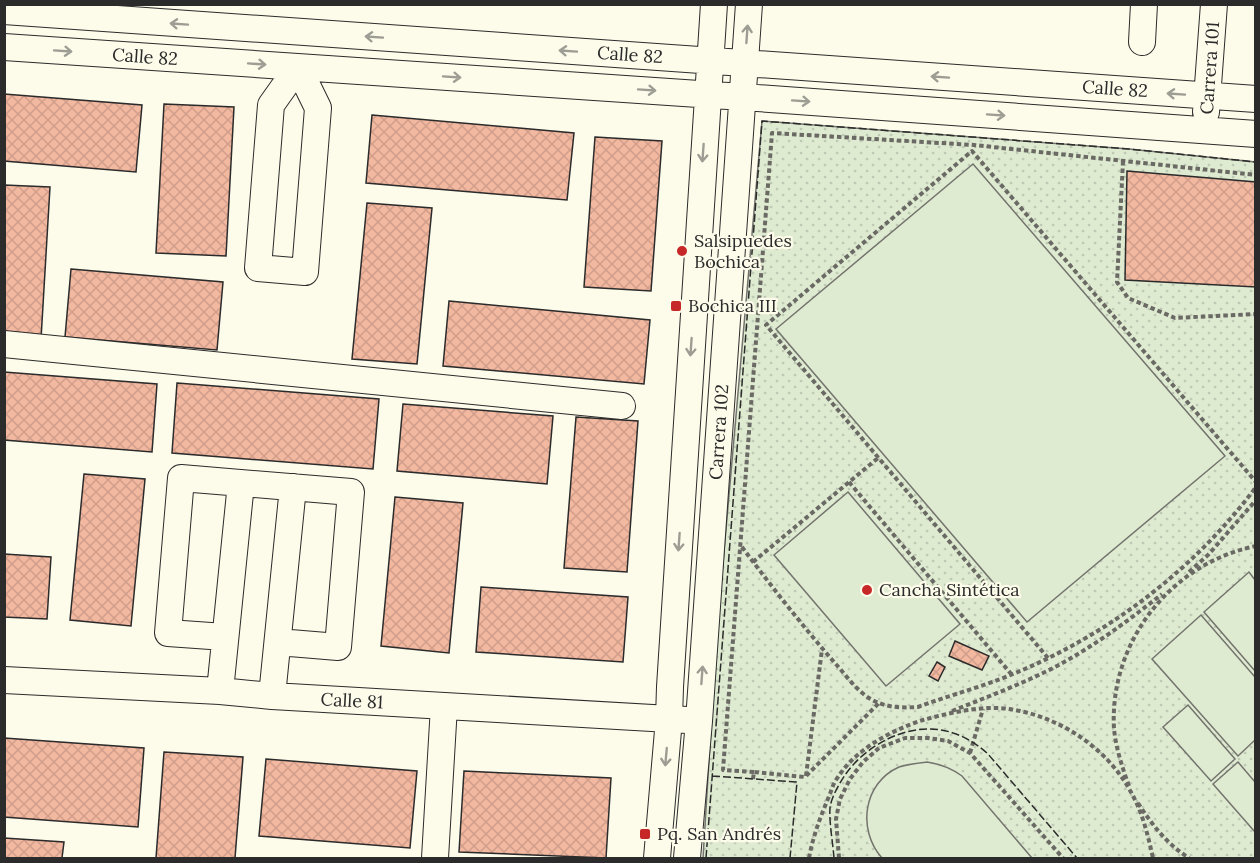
<svg xmlns="http://www.w3.org/2000/svg" width="1260" height="863" font-family="Lora,serif">
<style>
.park{fill:url(#park-dots);stroke:#74746e;stroke-width:1.5}
.garden{fill:#deebd1;stroke:#74746e;stroke-width:1.5}
.building{fill:url(#building-cross-hatch);stroke:#2b2b2b;stroke-width:1.5}
.lines{fill:none;stroke-linecap:round;stroke-linejoin:round}
.minor-casing{stroke:#2b2b2b;stroke-width:28}
.path{stroke:#6a6964;stroke-width:4;stroke-dasharray:4.5 3;stroke-linecap:butt}
.minor{stroke:#fdfbea;stroke-width:26}
.fence{stroke:#2b2b2b;stroke-width:1.5;stroke-dasharray:8 3;stroke-linecap:butt}
.oneway{stroke:#9e9d94}
.poi-dot{fill:#c62828;stroke:#fdfbea;stroke-width:2}
.labels{text-anchor:middle;stroke-width:4.5;stroke-linejoin:round;paint-order:stroke}
.street-label{font-size:18px;fill:#2b2b2b;stroke:#fdfbea}
.poi-label{font-size:18px;fill:#2b2b2b;stroke:#fdfbea;text-anchor:start}
</style>
<defs>
<pattern id="park-dots" width="8" height="8" patternUnits="userSpaceOnUse" patternTransform="scale(1.5)"><rect width="8" height="8" fill="#deebd1"/><path d="M2 2h.1M6 6h.1" fill="none" stroke="#bfcab4" stroke-width="1.8" stroke-linecap="round"/></pattern>
<pattern id="building-cross-hatch" width="8" height="8" patternUnits="userSpaceOnUse" patternTransform="scale(1.5)"><rect width="8" height="8" fill="#f2b8a0"/><path d="M0 0l8 8M0 8l8-8" fill="none" stroke="#d09e8a"/></pattern>
</defs>
<rect width="100%" height="100%" fill="#fdfbea"/>
<!-- park -->
<path class="park" d="M762,121l367,28 126,13v696h-552l14,-227z"/>
<!-- garden -->
<path class="garden" d="M973,164l252,292 -198,166 -251,-293z
M848,492l112,132 -74,62 -112,-131z
M1249,572l6,8v91l-51,-59z
M1201,615l54,62v63l-17,16 -86,-97z
M1188,705l47,54 -24,22 -48,-54z
M927,762c14,2 24,6 35,14l70,82h-150c-25,-28 -19,-75 17,-91 9,-3 19,-4 28,-5z
M1238,762l17,20v50l-42,-48z"/>
<!-- building -->
<path class="building" d="M4,94l138,11 -6,67 -132,-11z
M164,104l70,3 -8,149 -70,-3z
M372,115l202,18 -7,67 -201,-17z
M595,137l67,4 -11,150 -67,-4z
M1127,171l129,11v105l-131,-7z
M4,185l46,2 -9,152 -37,-2z
M367,203l65,5 -15,156 -65,-5z
M71,269l152,13 -6,68 -152,-13z
M449,301l201,19 -6,64 -201,-18z
M4,372l153,12 -5,68 -148,-12z
M177,383l202,16 -6,70 -201,-16z
M403,404l150,12 -6,68 -150,-13z
M576,417l62,4 -11,151 -63,-4z
M84,474l61,5 -14,147 -61,-6z
M395,497l68,6 -14,150 -68,-7z
M4,554l47,3 -4,62 -43,-2z
M481,587l147,10 -5,65 -147,-10z
M955,641l34,15 -7,14 -33,-14z
M937,662l8,5 -7,14 -9,-5z
M4,738l140,10 -6,79 -134,-10z
M164,752l79,5 -8,101h-79z
M266,759l151,12 -7,77 -151,-12z
M464,771l147,7 -5,80 -147,-6z
M4,838l60,4 -2,16h-58z"/>
<g class="lines">
<defs>
<path id="minor" d="M4,11l1252,88
M1142,42l2,-38
M4,47l739,50 513,37
M298,67l20,41 -13,164 -47,-4 13,-163z
M1206,112l8,-108
M4,344l618,62
M225,637l-57,-4 13,-155 170,14 -13,155 -60,-5
M4,680l216,11 52,5 415,24
M220,691l21,-208
M272,696l21,-209
M435,858l9,-152
M657,858l12,-139 1,-32 44,-683
M687,858l12,-137 50,-717"/>
</defs>
<!-- minor casing -->
<use href="#minor" class="minor-casing"/>
<!-- path -->
<path class="path" d="M1123,161l-6,121 11,16 47,20 81,-4
M849,482l163,193
M742,547c29,39 60,78 92,115 11,12 21,27 35,36 16,10 32,10 49,9 32,-12 64,-20 95,-33 95,-39 181,-104 243,-187
M753,562l125,-104
M1189,572l20,-18 47,-54
M1048,658l-282,-333 206,-174 284,331
M952,711c35,-14 70,-27 103,-44 38,-20 73,-46 107,-73
M970,753l13,-44
M754,772l-31,-2 49,-637 202,12 282,30
M806,776l16,-127
M753,779l1,-7 51,5 74,-74
M1129,786c-7,-19 -13,-38 -15,-57 -5,-87 57,-166 142,-183
M1138,803c14,22 30,42 51,55
M809,858c4,-22 12,-43 21,-64 2,-6 4,-12 8,-17 18,-28 54,-47 85,-57 26,-7 59,-15 86,-11 50,7 99,39 123,85 11,20 16,42 21,64
M839,858l-3,-39 4,-20 10,-20 13,-17 16,-14 26,-10h23l20,3 22,12 93,105"/>
<!-- minor -->
<use href="#minor" class="minor"/>
<!-- fence -->
<path class="fence" d="M712,776l85,6 -7,76
M706,858l56,-737 367,28 127,13
M834,858c-1,-14 -5,-36 -4,-50 1,-10 9,-24 15,-33 22,-32 69,-56 108,-42 13,4 25,12 35,21l89,104"/>
</g>
<!-- one-way arrows -->
<defs><path id="oneway-shaft" d="M-6 0H5M1.5-3L5.5 0L1.5 3" fill="none" stroke-width="1.6" stroke-linecap="round" stroke-linejoin="round" transform="scale(1.5)"/></defs>
<g class="oneway">
<use href="#oneway-shaft" transform="translate(179 24) rotate(-176)"/>
<use href="#oneway-shaft" transform="translate(747 34) rotate(-86)"/>
<use href="#oneway-shaft" transform="translate(374 37) rotate(-176)"/>
<use href="#oneway-shaft" transform="translate(63 51) rotate(4)"/>
<use href="#oneway-shaft" transform="translate(568 51) rotate(-176)"/>
<use href="#oneway-shaft" transform="translate(257 64) rotate(4)"/>
<use href="#oneway-shaft" transform="translate(452 77) rotate(4)"/>
<use href="#oneway-shaft" transform="translate(940 77) rotate(-176)"/>
<use href="#oneway-shaft" transform="translate(647 90) rotate(4)"/>
<use href="#oneway-shaft" transform="translate(1176 94) rotate(-176)"/>
<use href="#oneway-shaft" transform="translate(801 101) rotate(4)"/>
<use href="#oneway-shaft" transform="translate(996 115) rotate(4)"/>
<use href="#oneway-shaft" transform="translate(703 153) rotate(94)"/>
<use href="#oneway-shaft" transform="translate(691 347) rotate(94)"/>
<use href="#oneway-shaft" transform="translate(679 542) rotate(94)"/>
<use href="#oneway-shaft" transform="translate(702 675) rotate(-86)"/>
<use href="#oneway-shaft" transform="translate(666 757) rotate(95)"/>
</g>
<!-- markers -->
<g class="poi-dot">
<circle cx="682" cy="251" r="6"/>
<rect x="670" y="300" width="12" height="12" rx="3"/>
<circle cx="867" cy="590" r="6"/>
<rect x="639" y="828" width="12" height="12" rx="3"/>
</g>
<g class="labels">
<!-- street labels -->
<g class="street-label">
<text transform="translate(630 55) rotate(4)" y="6">Calle 82</text>
<text transform="translate(145 57) rotate(4)" y="6">Calle 82</text>
<text transform="translate(1210 68) rotate(-86)" y="6">Carrera 101</text>
<text transform="translate(1115 89) rotate(4)" y="6">Calle 82</text>
<text transform="translate(719 432) rotate(-86)" y="6">Carrera 102</text>
<text transform="translate(352 701) rotate(3)" y="6">Calle 81</text>
</g>
<!-- poi labels -->
<g class="poi-label">
<text x="694" y="247">Salsipuedes<tspan x="694" dy="21">Bochica</tspan></text>
<text x="688" y="312">Bochica III</text>
<text x="879" y="596">Cancha Sintética</text>
<text x="657" y="840">Pq. San Andrés</text>
</g>
</g>
<!-- border -->
<rect width="1260" height="863" fill="none" stroke="#2b2b2b" stroke-width="12"/>
</svg>
